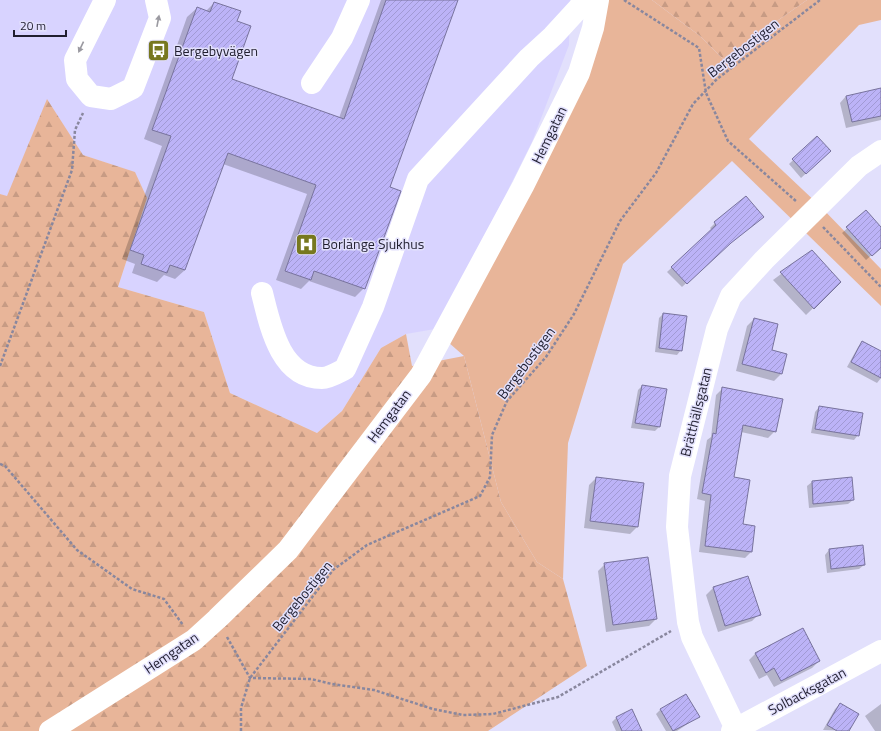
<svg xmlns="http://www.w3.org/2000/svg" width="881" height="731" font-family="'Titillium Web',sans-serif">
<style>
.built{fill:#d8d3ff}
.green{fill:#e8b599}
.forest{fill:url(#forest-firs)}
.shadow{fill:#0003}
.building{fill:url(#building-hatch);stroke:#78739d}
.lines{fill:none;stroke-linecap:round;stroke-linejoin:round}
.path{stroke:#89879e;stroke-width:2.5;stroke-dasharray:3 2;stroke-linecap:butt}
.minor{stroke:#fff;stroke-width:22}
.oneway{fill:#9b9aa1}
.labels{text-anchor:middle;stroke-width:3;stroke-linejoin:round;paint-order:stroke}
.street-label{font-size:14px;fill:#201e2f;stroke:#e2e0fc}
.poi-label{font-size:14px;fill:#201e2f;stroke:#e2e0fc;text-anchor:start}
</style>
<defs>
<pattern id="forest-firs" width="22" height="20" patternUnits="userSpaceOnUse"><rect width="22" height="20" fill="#e8b599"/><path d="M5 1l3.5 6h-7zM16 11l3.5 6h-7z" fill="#c79b84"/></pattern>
<pattern id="building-hatch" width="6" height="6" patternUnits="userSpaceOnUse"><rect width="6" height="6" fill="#bcb3f7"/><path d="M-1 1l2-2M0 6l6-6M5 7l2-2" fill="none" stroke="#a19ad4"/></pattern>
</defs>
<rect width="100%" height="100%" fill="#e2e0fc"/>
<!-- built -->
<path class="built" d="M0,0h570l-1,45 -37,97 -29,58 -68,129 -29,5 -25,14 -39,63 -25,22 -87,-40 -26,-81 -86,-25 29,-89 -13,-26 -51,-17 -36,-55 -40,97 -7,-3z"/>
<!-- green -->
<path class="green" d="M605,0h47l48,36 23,23 84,-59h74v20l-22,5 -110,114 71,67 61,63v37l-149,-145 -109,103 -55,179 -5,136 -26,-17 -36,-60 -37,-146 -16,-14z"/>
<!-- forest -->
<path class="forest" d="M652,0h155l-84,59 -23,-23z
M47,99l36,56 52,17 12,26 -29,89 86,25 26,81 87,40 25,-22 39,-63 25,-14 6,32 52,-10 37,146 36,60 26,17 24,87 -99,65h-488v-537l7,2z"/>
<!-- shadow -->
<path class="shadow" d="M381,0h76l-68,188 -25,100 -9,9 -46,-16 -8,8 -25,-9 31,-86 -84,-30 -38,106 -10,9 -11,-4 -7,7 -25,-9 3,-9 -13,-5 40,-113 -18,-7 43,-122 10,-9 9,3 8,-8 22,19 -5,58 108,38z
M881,89v31l-35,8 -6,-25 6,-7z
M817,137l8,19 -24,22 -12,-14z
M866,211l15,18v18l-15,13 -24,-27z
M763,217l-38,30 -43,40 -15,-15 45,-42 -2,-2 5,-5z
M812,251l28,31 -34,33 -33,-35z
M663,314l18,36 -4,5 -22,-3 4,-34z
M754,319l27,55 -7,7 -38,-10 11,-45z
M862,342l19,10v26l-4,5 -30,-16 11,-20z
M642,386l17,41 -4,4 -24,-3 7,-38z
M723,388l52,43 -7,7 -27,-6 -8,46 9,47 9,27 -6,6 -46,-6 6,-51 -8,-2 10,-59 4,-3 5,-42z
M819,407l39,28 -4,5 -43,-7 4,-21z
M596,478l41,49 -7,7 -46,-6 5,-43z
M851,478l2,22 -5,4 -39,4 -2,-22 5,-4z
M829,550l35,15 -5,4 -32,4 -2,-18z
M605,564l51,55 -7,7 -43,6 -8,-61z
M748,577l11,37 -7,7 -34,11 -12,-37 7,-7z
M756,653l63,8 -7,7 -38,19 -7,-12 -8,4 -10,-19z
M840,704l8,27 -25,-1 12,-21z
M881,704v27h-6l-10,-15z
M661,709l37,8 -21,14h-11l-10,-17z
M631,711l10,20h-25l-4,-9 4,-4z"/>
<!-- building -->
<path class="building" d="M386,0h72l-68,187 11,4 -36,98 -51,-18 -3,9 -26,-9 31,-86 -88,-32 -43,117 -15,-5 -3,8 -26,-9 3,-9 -14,-5 41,-114 -19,-6 45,-123 13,5 4,-10 27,9 -4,10 14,5 -19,53 112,40z
M881,88v28l-29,6 -6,-26z
M817,136l14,15 -25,23 -14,-15z
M746,196l18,21 -33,26 -44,41 -16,-17 45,-42 -2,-3z
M866,210l15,17v21l-9,8 -26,-29z
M812,250l29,32 -27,27 -34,-37z
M663,313l24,3 -5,35 -23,-3z
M754,318l24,6 -6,26 15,4 -5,20 -40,-10z
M862,341l19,10v27l-30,-16z
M642,385l25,4 -7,38 -25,-4z
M722,387l61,12 -7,33 -33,-7 -9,52 16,3 -7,44 12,2 -3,26 -47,-6 6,-51 -9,-2 11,-60 3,1z
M819,406l44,7 -4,23 -44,-7z
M596,477l48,6 -6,44 -48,-6z
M852,477l2,23 -41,4 -1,-23z
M863,545l2,20 -34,4 -2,-20z
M648,557l9,62 -44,6 -9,-62z
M748,576l13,39 -36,11 -12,-39z
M803,628l17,33 -39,20 -7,-13 -8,5 -11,-20z
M686,694l14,23 -27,14 -13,-22z
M840,703l19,11 -10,17h-12l-10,-6z
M632,709l10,22h-20l-6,-14z"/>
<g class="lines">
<!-- path -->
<path class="path" d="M624,0l75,48 7,45 22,48 69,61
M823,227l58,60
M0,366l72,-196 3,-40 8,-17
M0,464l5,2 72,84 55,39 32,10 19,26
M227,637l23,41 61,1 21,5 42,6 59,19 30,6 30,-1 65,-17 113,-66
M241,731v-23l9,-30 83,-108 34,-25 113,-49 10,-19 2,-42 15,-34 39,-44 28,-43 46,-93 36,-48 37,-69 24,-25 103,-79"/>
<!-- minor -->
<path class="minor" d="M105,0l-30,60 2,19 14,17 20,3 22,-11 27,-70 -4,-18
M312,83l30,-45 17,-38
M262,293c8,32 18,85 60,85 7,0 17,-6 23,-9l28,-62 45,-128 111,-121 24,-22 33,-36
M736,729l-44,-92 -4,-15 -11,-95 3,-51 37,-147 14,-33 33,-36 95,-94 22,-15
M50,731l144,-91 23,-21 71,-69 133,-175 102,-189 56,-113 14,-45 5,-28
M732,731l149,-80"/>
</g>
<!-- one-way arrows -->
<defs><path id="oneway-solid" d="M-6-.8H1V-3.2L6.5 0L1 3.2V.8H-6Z"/></defs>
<g class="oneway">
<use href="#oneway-solid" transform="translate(158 21) rotate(-79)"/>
<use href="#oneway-solid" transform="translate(81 47) rotate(115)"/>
</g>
<!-- icons -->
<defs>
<symbol id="bus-square" viewBox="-11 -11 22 22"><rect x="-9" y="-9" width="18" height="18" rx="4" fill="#77781f" stroke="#e2e0fc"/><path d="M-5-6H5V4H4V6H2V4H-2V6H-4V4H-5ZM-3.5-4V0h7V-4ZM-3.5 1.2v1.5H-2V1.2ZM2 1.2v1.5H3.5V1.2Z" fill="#fff"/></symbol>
<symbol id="hospital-square" viewBox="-11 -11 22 22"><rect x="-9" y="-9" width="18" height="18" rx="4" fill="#77781f" stroke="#e2e0fc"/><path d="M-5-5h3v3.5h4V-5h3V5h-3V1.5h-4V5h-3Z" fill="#fff"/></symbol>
</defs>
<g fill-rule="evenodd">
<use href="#bus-square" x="146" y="38" width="25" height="25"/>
<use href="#hospital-square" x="294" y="232" width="25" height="25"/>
</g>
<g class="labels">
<!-- street labels -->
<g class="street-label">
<text transform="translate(743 48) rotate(-38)" y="5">Bergebostigen</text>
<text transform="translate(549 135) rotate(-64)" y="5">Hemgatan</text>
<text transform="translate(526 363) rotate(-53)" y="5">Bergebostigen</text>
<text transform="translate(696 412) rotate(-76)" y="5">Brätthällsgatan</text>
<text transform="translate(389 416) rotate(-53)" y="5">Hemgatan</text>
<text transform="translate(302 596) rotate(-51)" y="5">Bergebostigen</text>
<text transform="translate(171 653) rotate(-34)" y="5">Hemgatan</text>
<text transform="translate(807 691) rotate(-28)" y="5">Solbacksgatan</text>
</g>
<!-- poi labels -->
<g class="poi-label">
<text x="174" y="56">Bergebyvägen</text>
<text x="322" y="249">Borlänge Sjukhus</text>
</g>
</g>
<!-- scale -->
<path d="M14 30v6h52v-6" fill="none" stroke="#201e2f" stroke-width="2"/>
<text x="20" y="30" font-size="12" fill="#201e2f" stroke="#e2e0fc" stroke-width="3" paint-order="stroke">20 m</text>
</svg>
